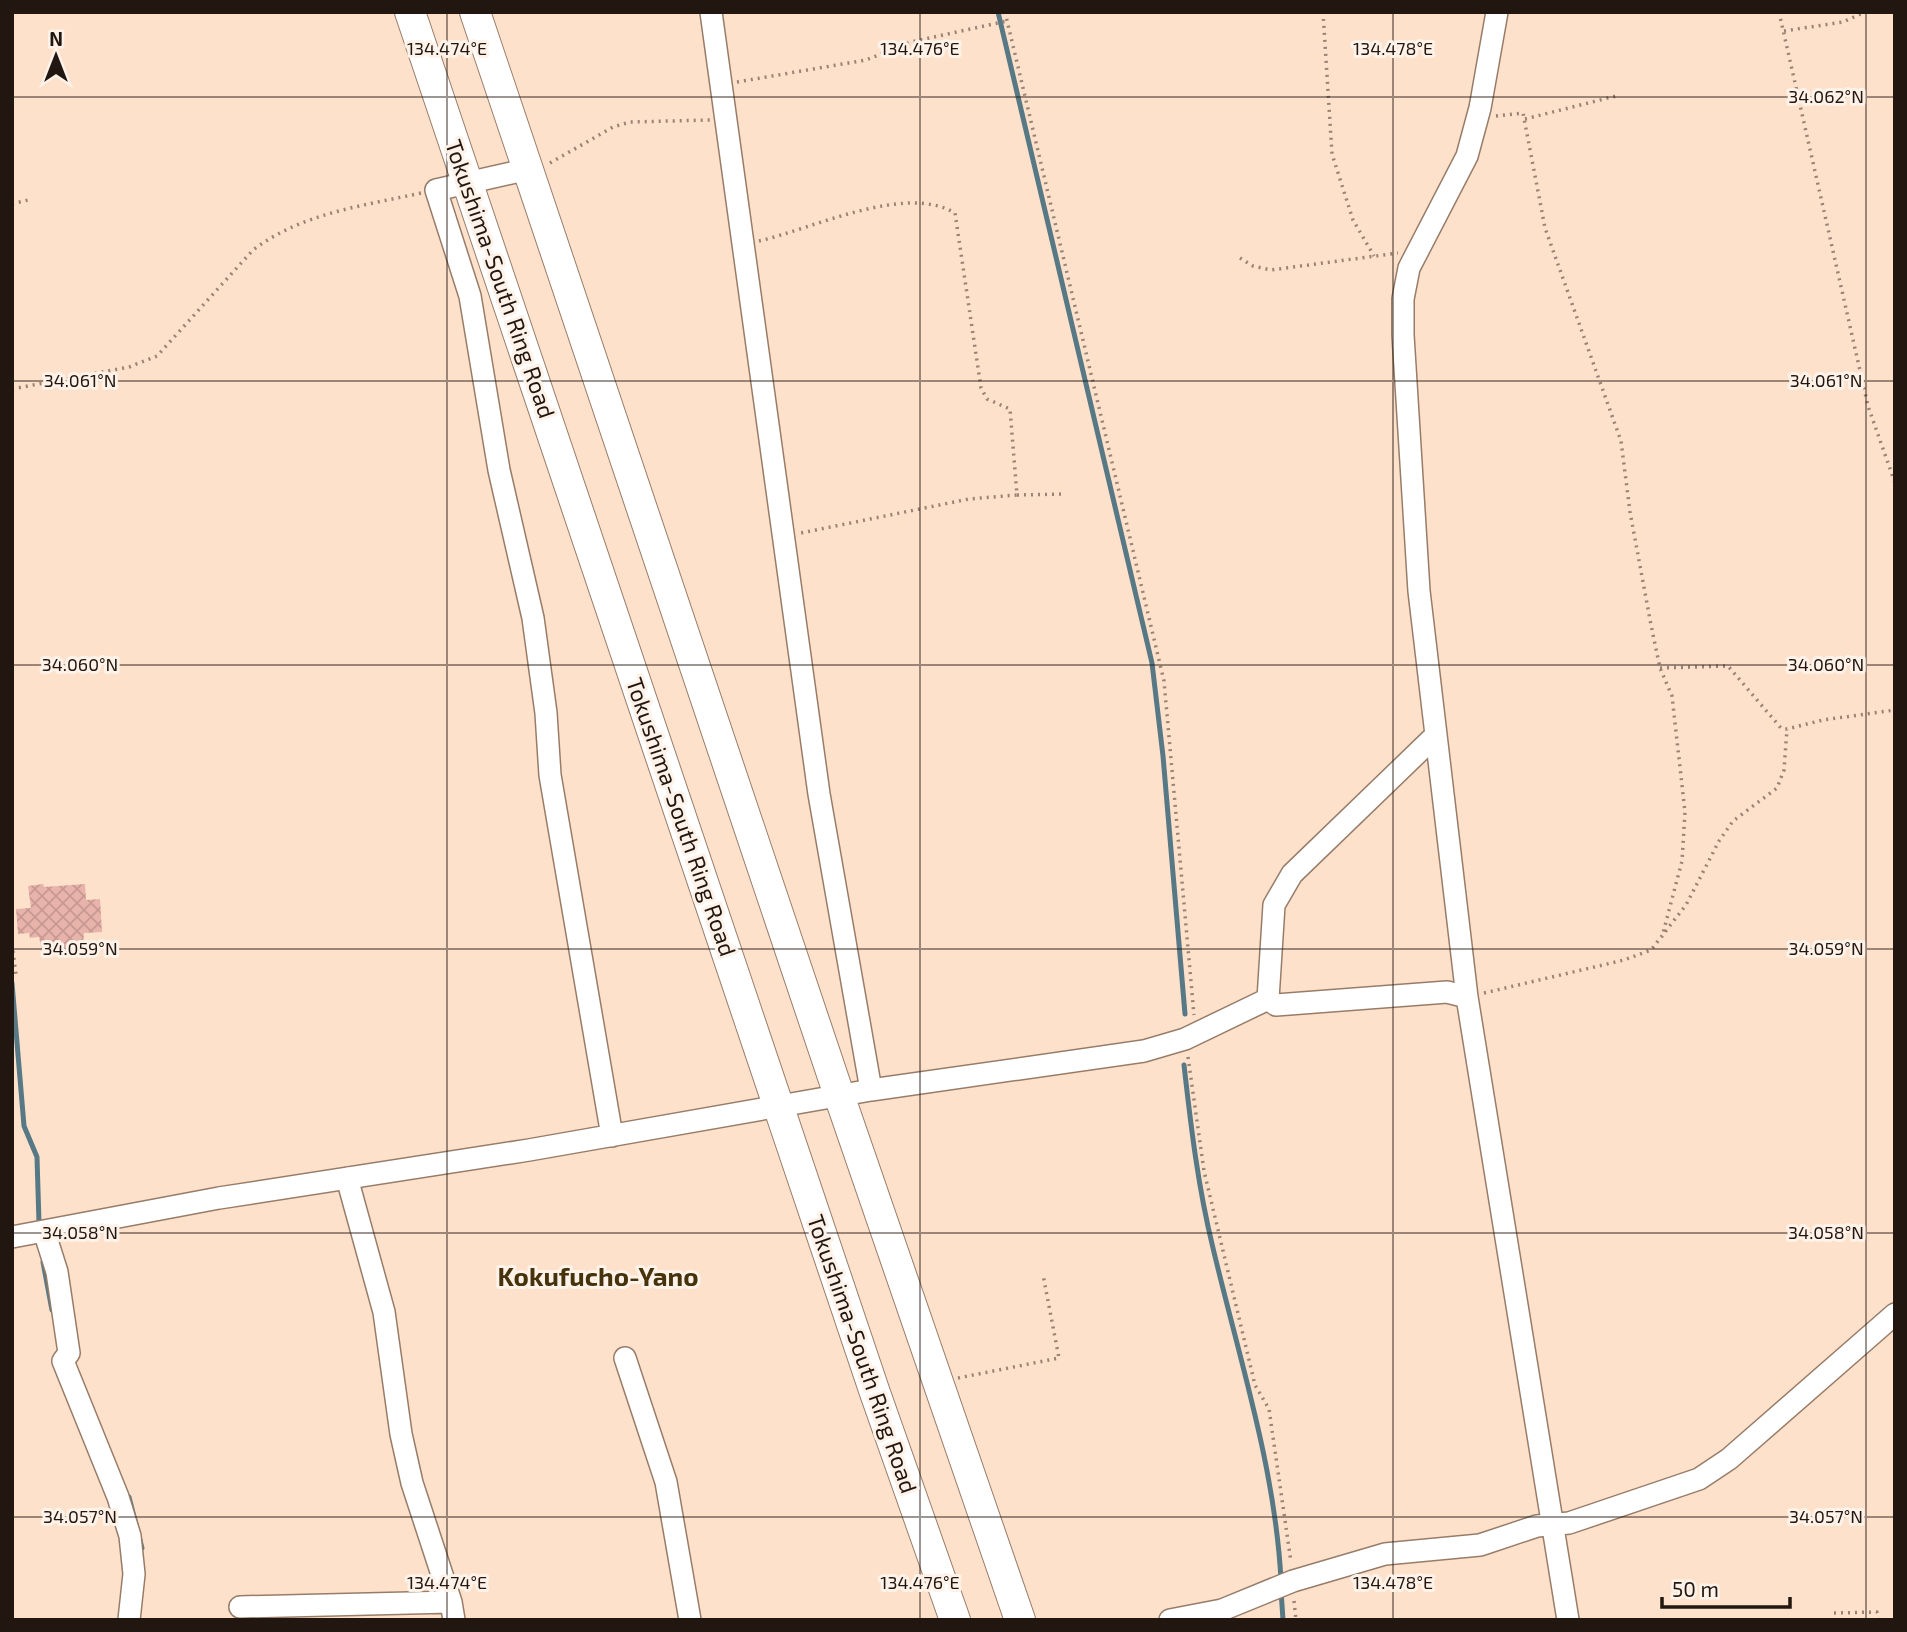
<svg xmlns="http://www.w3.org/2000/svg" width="1907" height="1632" font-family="'Exo 2',sans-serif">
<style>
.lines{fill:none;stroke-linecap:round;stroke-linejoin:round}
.stream{stroke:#577885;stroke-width:5}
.building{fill:url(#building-cross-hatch)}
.minor-casing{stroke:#977d69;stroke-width:24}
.highway-casing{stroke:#977d69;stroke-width:32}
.path{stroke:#988374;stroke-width:3.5;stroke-dasharray:2 5;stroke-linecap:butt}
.minor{stroke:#fff;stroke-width:21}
.highway{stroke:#fff;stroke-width:30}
.ticks{fill:none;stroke:#221710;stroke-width:2;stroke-opacity:0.45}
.labels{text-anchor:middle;stroke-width:6;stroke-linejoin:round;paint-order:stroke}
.street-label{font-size:23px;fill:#221710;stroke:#fef2e9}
.quarter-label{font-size:26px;font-weight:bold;fill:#46320b;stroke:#fef2e9}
.ticks-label{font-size:18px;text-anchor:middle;fill:#221710;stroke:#fef2e9;stroke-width:6;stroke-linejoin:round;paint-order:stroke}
</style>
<defs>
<pattern id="building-cross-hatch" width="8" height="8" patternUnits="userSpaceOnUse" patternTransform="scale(1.75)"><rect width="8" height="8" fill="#e8b3ab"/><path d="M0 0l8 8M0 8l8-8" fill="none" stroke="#c79992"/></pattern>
</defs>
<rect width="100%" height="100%" fill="#fee1cb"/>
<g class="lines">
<!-- stream -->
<path class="stream" d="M998,12l154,651 11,93 22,258
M12,983l12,143 13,31 2,66
M1184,1065c7,62 14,122 29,183 26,110 62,219 68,332
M43,1262l9,48
M129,1497l13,51
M1281,1590l2,30"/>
</g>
<!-- building -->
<path class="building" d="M43,884l1,3 41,-3 1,16 14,-1 2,33 -18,1 -1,13 -5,4 -36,1 -3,-14 -9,1 -1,-5 -11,1 -2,-25 15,-1 -3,-22z"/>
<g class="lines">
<defs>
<path id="minor" d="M711,12l108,782 52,296
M1497,12l-17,96 -13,48 -58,112 -6,31v36l16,256 48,406 101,623
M529,169l-93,21 34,106 29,174 34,148 13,95 4,62 62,361
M1268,999l8,6 171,-13 20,5
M347,1178l37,134 17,122 11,49 39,119 3,18
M44,1231l13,41 12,81 -6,8 55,136 12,39 4,38 -5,46
M12,1237l207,-39 310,-48 342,-60 273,-39 41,-12 83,-40 6,-94 18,-31 144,-139
M625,1358l41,124 24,138
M240,1607l211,-5
M1170,1620l52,-10 71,-29 92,-27 95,-9 57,-19 32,-3 130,-44 30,-20 166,-145"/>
<path id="highway" d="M410,12l464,1378 81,230
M475,12l364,1083 181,525"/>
</defs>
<!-- minor casing -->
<use href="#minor" class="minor-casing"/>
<!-- highway casing -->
<use href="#highway" class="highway-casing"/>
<!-- path -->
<path class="path" d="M1005,12l159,669 30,334
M1323,12l9,142 21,66 21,36
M1779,12l89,394 27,77
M1784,31l59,-9 22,-10
M737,82l129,-22 45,-18 96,-21
M1496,116l27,-3 22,115 76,213 9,71 21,113 9,43 12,28 13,116 -3,49 -20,76
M1525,119l91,-23
M550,163l63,-36 17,-5 80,-2
M12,204l16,-4
M759,241c53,-12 146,-58 196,-28l26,175 6,11 23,10 7,86 -48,4 -168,34
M1240,258l13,8 18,4 127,-17
M12,389l117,-22 28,-11 96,-106c49,-37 109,-44 168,-57
M1017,495l48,-1
M1660,668l68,-2 53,62 6,1 36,-9 72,-10
M12,944l4,31 -4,1
M1484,993l140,-33 27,-10 35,-45 33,-64 14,-20 44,-33 7,-18 3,-41
M1188,1057l16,114 51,214 14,24 22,153
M958,1378l101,-20 -16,-83
M1294,1601l2,19
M1834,1613l43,-1 1,8"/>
<!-- minor -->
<use href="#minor" class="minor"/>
<!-- highway -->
<use href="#highway" class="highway"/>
</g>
<!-- ticks -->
<path class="ticks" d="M447,12v1608M920,12v1608M1393,12v1608M1866,12v1608M12,97h1883M12,381h1883M12,665h1883M12,949h1883M12,1233h1883M12,1517h1883"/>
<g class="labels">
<!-- street labels -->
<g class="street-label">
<text transform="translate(500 279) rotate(71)" y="8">Tokushima-South Ring Road</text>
<text transform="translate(681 817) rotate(71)" y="8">Tokushima-South Ring Road</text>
<text transform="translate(862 1354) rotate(71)" y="8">Tokushima-South Ring Road</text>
</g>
<!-- quarter labels -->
<g class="quarter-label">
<text x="598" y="1286">Kokufucho-Yano</text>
</g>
</g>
<g class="ticks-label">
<text x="447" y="55">134.474°E</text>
<text x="920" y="55">134.476°E</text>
<text x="1393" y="55">134.478°E</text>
<text x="1826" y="103">34.062°N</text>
<text x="80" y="387">34.061°N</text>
<text x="1826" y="387">34.061°N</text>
<text x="80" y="671">34.060°N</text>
<text x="1826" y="671">34.060°N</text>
<text x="80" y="955">34.059°N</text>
<text x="1826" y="955">34.059°N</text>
<text x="80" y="1239">34.058°N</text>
<text x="1826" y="1239">34.058°N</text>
<text x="80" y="1523">34.057°N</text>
<text x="1826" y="1523">34.057°N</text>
<text x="447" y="1589">134.474°E</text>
<text x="920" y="1589">134.476°E</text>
<text x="1393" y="1589">134.478°E</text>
</g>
<!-- border -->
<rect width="1907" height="1632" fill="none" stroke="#221710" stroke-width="28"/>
<!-- north arrow -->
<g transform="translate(56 56)" stroke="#fef2e9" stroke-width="5" paint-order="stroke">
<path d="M0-5L12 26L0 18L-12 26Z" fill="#221710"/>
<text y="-10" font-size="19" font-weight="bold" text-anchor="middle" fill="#221710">N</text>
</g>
<!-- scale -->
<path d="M1662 1597v10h128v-10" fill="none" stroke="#221710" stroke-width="3.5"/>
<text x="1672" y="1597" font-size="21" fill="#221710" stroke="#fef2e9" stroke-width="5" paint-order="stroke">50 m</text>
</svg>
